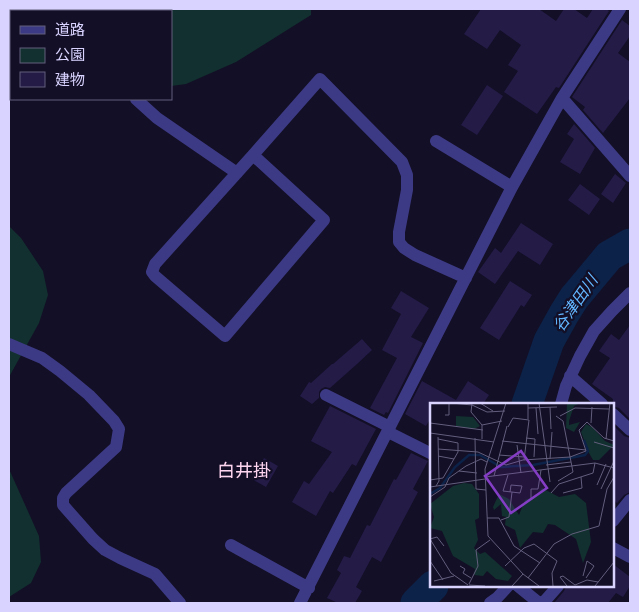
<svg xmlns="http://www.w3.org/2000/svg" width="639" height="612" font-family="Mulish,'Noto Sans JP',sans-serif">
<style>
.green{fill:#12302f}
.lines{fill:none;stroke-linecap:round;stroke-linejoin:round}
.river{stroke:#0c2248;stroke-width:31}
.building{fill:#241b47}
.minor{stroke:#3d3a85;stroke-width:12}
.labels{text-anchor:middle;stroke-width:4.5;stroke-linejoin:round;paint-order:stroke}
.water-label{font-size:16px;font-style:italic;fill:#62b6ff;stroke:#130f26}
.quarter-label{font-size:18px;fill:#ffd6f0;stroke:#130f26}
.inset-river{fill:none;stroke:#0c2248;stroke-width:2.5}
.inset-road{fill:none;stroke:#625e7d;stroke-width:1}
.view{fill:#843dc5;fill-opacity:0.15;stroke:#843dc5;stroke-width:2.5}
.inset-edge{fill:none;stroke:#d9d4ff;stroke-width:2.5}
</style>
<rect width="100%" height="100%" fill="#130f26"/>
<!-- green -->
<path class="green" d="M9,9h302v6l-75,47 -50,22 -15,2v-75h-160v70l-2,-1z
M9,226l12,12 22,33 5,24 -9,28 -30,54z
M9,469l30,67 2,26 -10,21 -22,14z"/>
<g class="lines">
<!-- river -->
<path class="river" d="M527,404l22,-63 15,-27 10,-16 35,-42 21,-12
M416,603l17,-17"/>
</g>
<!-- building -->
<path class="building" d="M481,9h58l17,12 8,-12h10l13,9 6,-9h13l3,2 -50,77 -3,-1 -19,27 -33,-22 14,-21 -10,-6 13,-20 -21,-15 -13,19 -23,-15z
M622,20l8,6v10l-12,17 12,9v36l-27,35 -20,-23 2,-3 -13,-10z
M487,85l16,11 -26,39 -16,-10z
M574,124l21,24 -15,26 -20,-12 14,-23 -7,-5z
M615,174l11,9 -13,20 -12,-9z
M580,184l20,15 -11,16 -21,-15z
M521,223l32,21 -13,21 -22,-14 -23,33 -17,-12 17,-24 6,5z
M510,281l22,14 -8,12 -3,-2 -22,35 -19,-12z
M401,291l28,17 -18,29 12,6 -35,70 -2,-1 -2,3 -14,-7 27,-50 -15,-8 19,-36 -10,-6z
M630,325v94l-11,-11 -6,-2v-7l-21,-15 18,-26 -11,-7 12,-17 8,6z
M362,339l10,11 -15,14 -27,24 -5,-1 -4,2 -2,3v6l-7,6 -12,-8 9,-14 2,1 21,-19h1z
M422,381l34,19 12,-19 21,14 -6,9h-51v12l-6,10 -21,-12z
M330,406l46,23 -20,37 -4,-2 -19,29 -3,-2 -14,25 -24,-14 12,-21 5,3 23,-32 -21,-11z
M613,425l11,11 6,2v54l-6,3 -7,8 -4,-3z
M411,453l17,8 -15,28 5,3 -37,70 -9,-5 -16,30 6,4 -7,12h-17l-11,-5 14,-25 -4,-3 7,-14 6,2 17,-33 3,1 24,-47 2,1z
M264,458l14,8 -12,21 -14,-8z
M613,564l17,13v9l-7,11 -7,-4 -8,10h-54l10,-12 2,-5h47z"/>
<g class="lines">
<!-- minor -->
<path class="minor" d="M41,9l3,2
M562,98l68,78
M136,99l21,19 80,55
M436,141l76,46
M253,155l71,65 -99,116 -70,-60 -3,-4 3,-8 98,-109 67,-76 82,83 5,13v15l-8,42v10l5,6 11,7 51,23
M9,344l33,14 18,13 29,24 25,26 5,8 -3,18 -50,46 -3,5v7l30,34 12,11 15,8 35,16 25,29
M570,376l32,28
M326,395l64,32
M561,404l5,-18 14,-30 14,-25 18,-20 18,-18
M613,414l17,16
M388,432l44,22
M613,521l17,-21
M231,545l78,43
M613,548l17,9
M518,586l21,17
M300,603l212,-416 50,-89 58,-89
M490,603l7,-5 11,-12
M543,603l15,-17"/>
</g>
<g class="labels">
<!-- water labels -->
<g class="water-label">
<text transform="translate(575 303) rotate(-55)" y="6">谷津田川</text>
</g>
<!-- quarter labels -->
<g class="quarter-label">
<text x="244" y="477">白井掛</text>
</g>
</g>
<!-- overview -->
<g transform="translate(430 403)">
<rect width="184" height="184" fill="#130f26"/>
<path d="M137,0h13l-6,3 -5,15v4l11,-3 -6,10 -8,-4zM26,13l17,1 7,9 -6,3 -18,-3zM156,21l6,3 13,14 9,4 -15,15h-6l-4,-7 -8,-21zM34,80l8,1 7,10v24l-4,2 3,20 -4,8 6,6 5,-2 27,24 -4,5 -12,-2 -9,-8 -4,5 -9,-1 1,-6 -22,-13 -11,-25 -12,-3 4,-11 -4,-13 23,-18zM112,85l17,9 16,-3 11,9 5,39 -8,21 -7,-24 -21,-14 -7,-1 -5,9 -10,-1 -13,16 -5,-18 -10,-5 1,-8 -4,-1 -1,-12 -7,6 -1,-3 6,-13 10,5 10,16 6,-15 11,-4z" fill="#12302f"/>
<path class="inset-river" d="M0,91l10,-6 15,-21 14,-12h11l21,12 32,-2 52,-10 3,-4 -4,-11"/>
<path class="inset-road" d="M21,0l21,2 15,7 18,-1M42,0l-1,9 11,13v14M50,0l13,8M76,0l-21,66 3,67 35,38 16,12M98,0v16M109,0l11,79M120,4l1,22M98,5l29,-1M106,5l2,26M15,12h4v-12M126,13l7,5 10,51 -15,9M130,13l15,-8 34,1M0,20l53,7M161,20l1,-16M52,22l20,-4M78,24l5,-9 16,2 -5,40M0,30l64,9M45,35l1,51 10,1M96,35l9,1 -1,18M176,36l4,-36M72,38l84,9M164,39l20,6M87,42l4,28M8,46l40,3 28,13 17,-5 47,-3 16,-6 -7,-21 8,-8 17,16 10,3M69,52l25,2M8,53l16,3M120,56l2,-27M116,62l25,-3M29,68l18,2M78,72l-5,16 17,2 2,-7 -11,-1 -1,7M64,73l13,-50M55,74l110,-14 19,5M0,77l13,-2 15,-26v-9l-20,-4M167,82l9,-21M6,83l3,-5 -1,-44M0,84l55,-8M171,86l13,-28M121,90l8,-9 34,-11 2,-10M133,90l19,-5 -1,-11M0,94l15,-10 4,-9 17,-12 15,-7 6,3M101,96v-10h7l3,-19M57,115h12l15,28 26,17M71,117l8,-3 3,-25M14,143l-7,-9 -7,2 21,34 17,12M0,158l13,19M30,163l5,3 -2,4 8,5M75,163l19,-18 10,-4 23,17 -5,12 1,13M153,173l4,-15 7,5 -8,12M98,175l26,-34 18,-10 27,-8 8,-37 7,-12M4,178l20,-5M39,181l9,-18 -2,-16 14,-10M39,182l16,1M82,183l11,-12M137,183l-7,-9 3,-1 12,9 12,-5 11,2M165,183l19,-24"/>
<path class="view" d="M91,48l26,37 -36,25 -26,-37z"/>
<rect width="184" height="184" class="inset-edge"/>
</g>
<!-- border -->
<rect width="639" height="612" fill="none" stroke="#d9d4ff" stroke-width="20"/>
<!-- legend -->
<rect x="10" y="10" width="162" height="90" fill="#130f26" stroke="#625e7d"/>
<rect x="20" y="26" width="25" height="8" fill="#3d3a85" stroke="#625e7d"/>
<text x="55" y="35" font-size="15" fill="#d9d4ff">道路</text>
<rect x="20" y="48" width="25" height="15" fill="#12302f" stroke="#625e7d"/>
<text x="55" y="60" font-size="15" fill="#d9d4ff">公園</text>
<rect x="20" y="72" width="25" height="15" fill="#241b47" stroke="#625e7d"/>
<text x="55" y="85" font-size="15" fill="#d9d4ff">建物</text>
</svg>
